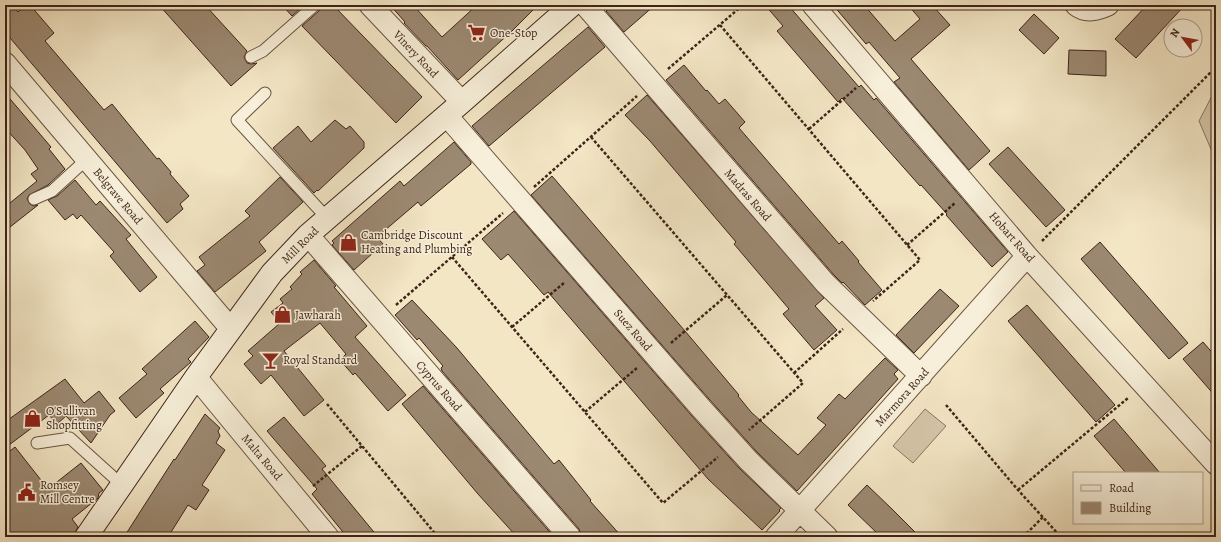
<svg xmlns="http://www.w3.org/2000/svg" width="1221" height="542" font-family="Alegreya,serif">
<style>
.green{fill:#d4c5a8;stroke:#897460}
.building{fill:#9c8972;stroke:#3e2419}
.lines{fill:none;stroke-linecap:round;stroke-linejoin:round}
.lane-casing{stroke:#6b5444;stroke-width:13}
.street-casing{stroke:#6b5444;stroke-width:23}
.secondary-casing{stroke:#3e2419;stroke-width:24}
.path{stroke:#3e2419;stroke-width:2.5;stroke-dasharray:3 2;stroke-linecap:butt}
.lane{stroke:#f7efd9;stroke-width:11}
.street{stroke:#f7efd9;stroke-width:21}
.secondary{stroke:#f7efd9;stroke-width:22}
.labels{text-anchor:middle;stroke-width:3;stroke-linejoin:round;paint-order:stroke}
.poi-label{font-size:12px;fill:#3e2419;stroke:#f7efd9;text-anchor:start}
.street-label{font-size:12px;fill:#3e2419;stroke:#f7efd9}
</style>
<rect width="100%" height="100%" fill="#f3e6c5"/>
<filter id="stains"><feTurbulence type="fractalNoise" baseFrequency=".005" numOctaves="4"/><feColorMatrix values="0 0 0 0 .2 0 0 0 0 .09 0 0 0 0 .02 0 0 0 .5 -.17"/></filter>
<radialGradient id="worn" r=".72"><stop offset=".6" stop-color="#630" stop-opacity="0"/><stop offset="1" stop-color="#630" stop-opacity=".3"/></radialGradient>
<!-- green -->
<path class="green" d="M1216,88v73l-17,-40z
M925,409l21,17 -33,37 -20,-17z"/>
<!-- building -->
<path class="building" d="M5,5h7l6,7 8,-7h4l24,28 -9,8 24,28 35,41 8,-6 45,55 2,-1 12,14 -1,2 19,22 -9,8 3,5 -16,14 -162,-191z
M159,5h46l42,46 -3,6 3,6 4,1 6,-1 -26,23z
M282,5h22l-12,11z
M322,5h11l89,92 -26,26 -94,-97 18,-16z
M390,5h23l29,32 35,-32h61l-26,26 -54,49 -31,-34h-1l-22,-23 1,-1z
M614,5h41l-31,27 -18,-21z
M765,5h23l71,82 2,-2 13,15 2,-2 132,154 -16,15 -46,-52 1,-1 -26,-29 -1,1 -78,-88 -4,4 -61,-71 6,-5z
M833,5h31l31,36 25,-22 -12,-14h24l18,20 -39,34 79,92 -21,19 -75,-88 6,-4 -31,-36 -3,2z
M1147,5h38l-49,53 -21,-19z
M1034,14l25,24 -15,16 -25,-24z
M588,27l17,20 -116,99 -17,-20z
M1069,50l37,1v25l-38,-2z
M684,65l22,26 1,-1 12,14 6,-5 20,23 -6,6 100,116 3,-3 17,20 -1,1 24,28 -17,15 -22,-23 -1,1 -8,-8 -168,-195z
M5,93l46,54 -2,2 16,20 -17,16 -19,10 -2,4 3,5 4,2 4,-1 -33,26v-24l32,-26 -6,-7 7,-5 -13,-19 -20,-22z
M647,95l177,203 -9,8 22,24 -23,20 -31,-36 6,-5 -55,-65 2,-2 -86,-101 -25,-26z
M335,120l11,9 4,-3 14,16v6l-46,43 -1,-1 -3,3 -41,-45 25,-22 13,16z
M454,142l17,20v2l-50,42 -3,-4 -41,35 6,7 -29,26 -22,-25 2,-2 -2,-2 68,-60 4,5z
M1008,147l57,63 -19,17 -57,-63z
M552,176l133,155 54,64 -1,1 13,16 47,43 28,-30 -9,-7 22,-24 6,5 40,-41 13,12 -4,4 4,5 -101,112 -40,-39 -48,-53 -178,-204z
M280,177l23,25 -44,40 7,9 -51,41 -18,-21 8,-6 -6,-8 51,-41 -5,-5z
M75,180l21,25 4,-4 31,34 -5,4 31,38 -17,15 -30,-36 4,-4 -33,-37 -4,4 -4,-5 -8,6 -17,-20 9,-4z
M514,211l177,204 48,53 42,40 -2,2 1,1 -18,19 -54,-51 -160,-187 -4,3 -36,-41 -7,6 -19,-21z
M1100,242l88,101 -19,16 -88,-100z
M314,260l22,26 -2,1 33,39 -12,11 51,58 -18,16 -33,-38 -2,2 -13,-15 6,-6 -26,-31 -36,28 40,49 -20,16 -33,-41 -10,9 -17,-20 9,-8 -5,-5 32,-28 -9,-11 12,-9 -3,-4 12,-10 -2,-2 12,-13 -2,-2z
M940,289l19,17 -45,47 -18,-18z
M412,300l45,48 97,116 5,-4 32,40 -1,1 32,36h-40l-3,-8 -137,-158 -1,-3 2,-2 -24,-28 -2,2 -22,-25z
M1027,305l88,100 -19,17 -88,-101z
M195,321l14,16 -21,22 3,3 -31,27 4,4 -28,25 -17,-20 28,-24 -5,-5z
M1203,342l13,15v40l-33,-38z
M65,379l19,24 15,-12 16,20 -5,4 -19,28 -25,-27 -9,8 -8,-9 -44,33v-26z
M423,386l131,151h-37l-39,-43 -76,-90z
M205,414l15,14 -2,3 2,5 -4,7 9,7 -23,35 7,5 -13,20 -8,-5 -20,32h-44l50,-78 1,1z
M284,417l42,49 -4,3 56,68h-31l-35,-43 5,-5 -50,-58z
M1114,419l46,54h-34l-32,-37z
M15,447l33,42 33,-26 22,27 -4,3 -1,5 -26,21 6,8 -3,6 -6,4h-58l-6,-7v-75z
M867,485l26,25 27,27h-39l-33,-32z"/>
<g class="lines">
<defs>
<path id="lane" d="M251,57l12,-6 52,-46
M265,93l-28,27 90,98
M34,199l18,-8 35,-32
M37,443l33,-5 52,47"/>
<path id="street" d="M370,5l92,97
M585,5l240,278 96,93
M813,5l214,251 189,208
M1076,5c10,8 21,5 32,0
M5,63l226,266
M447,116l253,291 48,53 79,77
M308,235l262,302
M196,377l132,160
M776,537l251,-281"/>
<path id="secondary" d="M86,537l110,-160 76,-104 36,-38 154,-133 110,-97"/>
</defs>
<!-- lane casing -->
<use href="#lane" class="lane-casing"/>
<!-- street casing -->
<use href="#street" class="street-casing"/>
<!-- secondary casing -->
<use href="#secondary" class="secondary-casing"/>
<!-- path -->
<path class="path" d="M720,25l200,235 -47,41
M668,69l75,-64
M809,129l47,-41
M591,137l212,246 -54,47
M534,187l103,-91
M1042,241l174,-174
M907,245l48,-42
M452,257l211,246 55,-46
M396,305l107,-92
M512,327l53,-45
M671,343l56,-48
M794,373l49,-44
M327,404l111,133
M946,405l72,85 43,47
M585,412l53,-45
M313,486l49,-40
M1018,490l110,-92
M1023,537l20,-20"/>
<!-- lane -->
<use href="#lane" class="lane"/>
<!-- street -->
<use href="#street" class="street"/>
<!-- secondary -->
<use href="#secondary" class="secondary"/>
</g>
<!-- icons -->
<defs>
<symbol id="supermarket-bare" viewBox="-9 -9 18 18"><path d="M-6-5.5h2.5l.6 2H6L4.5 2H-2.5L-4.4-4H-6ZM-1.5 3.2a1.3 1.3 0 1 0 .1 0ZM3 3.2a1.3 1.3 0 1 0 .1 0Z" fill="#8f2418" stroke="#f7efd9" stroke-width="2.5" paint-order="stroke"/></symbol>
<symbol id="shop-bare" viewBox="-9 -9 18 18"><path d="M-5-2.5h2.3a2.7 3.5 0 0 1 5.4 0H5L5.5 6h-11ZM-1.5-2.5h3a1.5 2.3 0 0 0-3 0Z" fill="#8f2418" stroke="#f7efd9" stroke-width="2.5" paint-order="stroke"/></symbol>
<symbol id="bar-bare" viewBox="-9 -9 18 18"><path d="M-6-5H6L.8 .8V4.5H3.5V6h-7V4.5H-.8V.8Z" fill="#8f2418" stroke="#f7efd9" stroke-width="2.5" paint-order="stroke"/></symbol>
<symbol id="civic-bare" viewBox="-9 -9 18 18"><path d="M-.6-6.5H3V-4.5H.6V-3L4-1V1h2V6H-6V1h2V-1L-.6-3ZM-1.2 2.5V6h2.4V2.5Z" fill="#8f2418" stroke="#f7efd9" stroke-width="2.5" paint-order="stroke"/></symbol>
</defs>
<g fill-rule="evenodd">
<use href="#supermarket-bare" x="464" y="20" width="25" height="25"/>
<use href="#shop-bare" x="336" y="230" width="25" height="25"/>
<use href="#shop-bare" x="270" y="302" width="25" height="25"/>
<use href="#bar-bare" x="258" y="348" width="25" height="25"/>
<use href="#shop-bare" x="20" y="406" width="25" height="25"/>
<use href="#civic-bare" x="14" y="480" width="25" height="25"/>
</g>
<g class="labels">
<!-- poi labels -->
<g class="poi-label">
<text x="490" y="37">One-Stop</text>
<text x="361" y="239">Cambridge Discount<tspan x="361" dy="14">Heating and Plumbing</tspan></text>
<text x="295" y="319">Jawharah</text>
<text x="283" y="364">Royal Standard</text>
<text x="46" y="415">O'Sullivan<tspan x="46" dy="14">Shopfitting</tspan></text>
<text x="40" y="489">Romsey<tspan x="40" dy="14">Mill Centre</tspan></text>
</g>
<!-- street labels -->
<g class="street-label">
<text transform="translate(416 54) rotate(47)" y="4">Vinery Road</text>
<text transform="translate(748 195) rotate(49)" y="4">Madras Road</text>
<text transform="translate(118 196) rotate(50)" y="4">Belgrave Road</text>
<text transform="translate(1012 237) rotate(49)" y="4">Hobart Road</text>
<text transform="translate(300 245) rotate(-45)" y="4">Mill Road</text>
<text transform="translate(633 330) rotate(49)" y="4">Suez Road</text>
<text transform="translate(439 386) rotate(49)" y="4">Cyprus Road</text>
<text transform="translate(902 397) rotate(-48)" y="4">Marmora Road</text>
<text transform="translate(262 457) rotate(50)" y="4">Malta Road</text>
</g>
</g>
<!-- margin -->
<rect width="1221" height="542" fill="none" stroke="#f3e6c5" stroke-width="20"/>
<rect x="6" y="6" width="1209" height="530" fill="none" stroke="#3e2419" stroke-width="2"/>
<rect x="10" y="10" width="1201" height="522" fill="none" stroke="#3e2419"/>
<!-- legend -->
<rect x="1073" y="472" width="130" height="52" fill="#f7efd9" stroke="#ad9e8c"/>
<rect x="1081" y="485" width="20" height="6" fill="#f7efd9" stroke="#ad9e8c"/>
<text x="1109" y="492" font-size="12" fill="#3e2419">Road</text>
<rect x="1081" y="502" width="20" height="12" fill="#9c8972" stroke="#ad9e8c"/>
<text x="1109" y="512" font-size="12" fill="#3e2419">Building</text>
<!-- north arrow -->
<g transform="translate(1183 38) rotate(302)"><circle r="19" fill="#f7efd9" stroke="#ad9e8c"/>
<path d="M0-3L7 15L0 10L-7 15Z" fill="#8f2418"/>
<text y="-6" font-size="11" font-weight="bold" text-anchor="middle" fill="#3e2419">N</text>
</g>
<rect width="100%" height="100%" filter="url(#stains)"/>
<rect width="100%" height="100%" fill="url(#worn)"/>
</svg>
